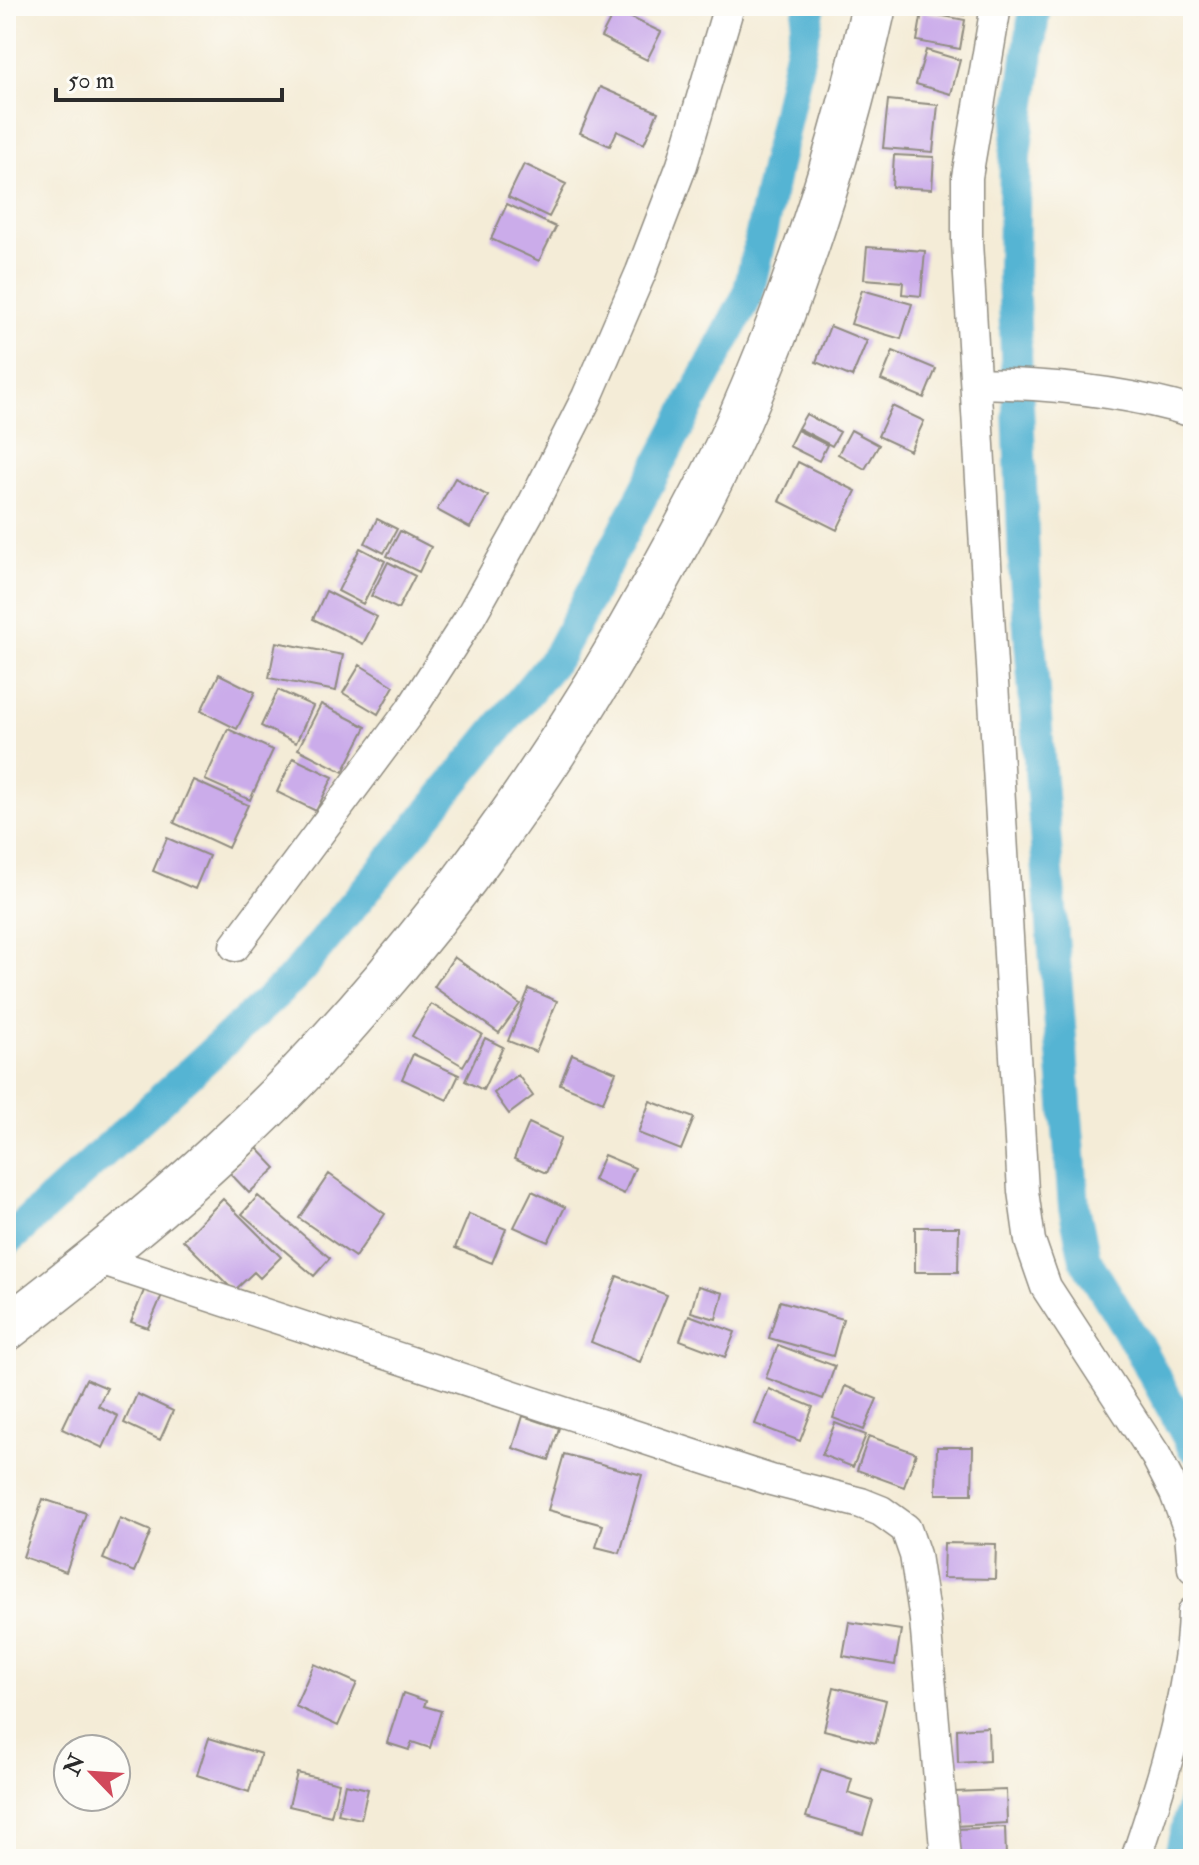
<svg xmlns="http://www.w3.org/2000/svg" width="1199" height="1865" font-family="'IM FELL Double Pica',serif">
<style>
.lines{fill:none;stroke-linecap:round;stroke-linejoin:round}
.canal{stroke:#54b4d3;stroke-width:32}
.building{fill:#cbacea}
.street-casing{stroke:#908c81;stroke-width:33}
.primary-casing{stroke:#908c81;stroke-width:47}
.street{stroke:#fff;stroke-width:30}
.primary{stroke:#fff;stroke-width:44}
</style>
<rect width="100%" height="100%" fill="#fdfcf7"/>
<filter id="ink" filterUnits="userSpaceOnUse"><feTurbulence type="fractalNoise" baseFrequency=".0125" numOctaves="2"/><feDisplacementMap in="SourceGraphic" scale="16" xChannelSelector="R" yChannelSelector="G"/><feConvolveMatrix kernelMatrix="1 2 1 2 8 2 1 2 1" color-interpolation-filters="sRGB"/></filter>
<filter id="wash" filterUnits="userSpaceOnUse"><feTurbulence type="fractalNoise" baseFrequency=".006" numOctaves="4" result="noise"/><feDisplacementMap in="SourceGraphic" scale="32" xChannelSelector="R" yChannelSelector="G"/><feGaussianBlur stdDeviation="1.8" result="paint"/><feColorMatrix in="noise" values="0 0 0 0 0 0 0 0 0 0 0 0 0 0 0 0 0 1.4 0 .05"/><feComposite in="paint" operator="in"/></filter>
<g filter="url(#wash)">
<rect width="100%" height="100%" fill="#f4ecd7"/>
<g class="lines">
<!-- canal -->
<path class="canal" d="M1035,6l-20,149 -2,118 11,290 50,644 11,52 56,92 52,96
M6,1242l288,-265 265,-323 189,-359 62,-289
M1179,1859l14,-57"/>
</g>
<g id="blocks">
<!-- building -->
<path class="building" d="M919,6h46l-1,9z
M615,10l46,22 -14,28 -46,-23z
M922,12l43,8 -5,29 -43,-8z
M926,50l34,10 -9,34 -35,-10z
M600,87l58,25 -14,32 -27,-13 -7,15 -30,-13z
M888,100l50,5 -5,47 -50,-4z
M894,155l40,2 -2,32 -40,-2z
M524,164l42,20 -17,33 -41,-20z
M507,204l49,23 -17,34 -48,-22z
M867,247l58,4 -4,45 -19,-2 1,-12 -39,-3z
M862,290l50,14 -11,35 -50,-15z
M830,326l37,15 -15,36 -36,-15z
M893,351l43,18 -12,29 -43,-18z
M892,406l32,15 -14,30 -32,-15z
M806,414l34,18 -8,14 -34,-18z
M797,430l30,15 -8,16 -30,-15z
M851,430l28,15 -14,24 -27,-15z
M798,462l58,29 -19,39 -58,-29z
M455,478l33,18 -18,32 -33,-18z
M377,519l20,10 -13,24 -19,-10z
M400,531l31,16 -12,25 -32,-16z
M360,548l25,13 -22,43 -25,-13z
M388,562l27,14 -17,33 -27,-13z
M326,591l51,26 -14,27 -50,-25z
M276,642l67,13 -7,36 -67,-13z
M360,665l34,21 -16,28 -35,-21z
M219,674l36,18 -18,37 -36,-18z
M278,690l35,16 -17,37 -35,-17z
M321,704l45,23 -23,45 -45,-23z
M228,729l45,21 -23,50 -45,-20z
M293,758l40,19 -17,34 -39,-19z
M193,780l55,25 -20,43 -54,-25z
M167,838l42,18 -14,33 -42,-18z
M454,957l66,47 -21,29 -65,-46z
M529,989l28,12 -21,51 -28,-11z
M431,1004l51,30 -19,32 -51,-30z
M485,1038l18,9 -20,43 -18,-9z
M413,1054l46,21 -12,25 -45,-21z
M572,1054l44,18 -13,30 -43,-18z
M518,1075l15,21 -24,18 -15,-21z
M650,1101l44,17 -13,32 -43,-17z
M529,1123l32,15 -15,35 -32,-14z
M257,1148l19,20 -27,25 -19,-20z
M604,1155l31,13 -11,26 -31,-14z
M329,1174l56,40 -30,43 -56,-39z
M532,1191l33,16 -17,35 -34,-15z
M258,1196l72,62 -16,18 -72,-62z
M223,1199l58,58 -21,21 -6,-6 -20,19 -51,-51z
M469,1214l37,15 -14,34 -37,-15z
M915,1227h44l-1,45h-43z
M617,1276l50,19 -27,67 -49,-20z
M698,1286l25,7 -7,26 -25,-7z
M145,1288l17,7 -14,33 -17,-6z
M780,1301l63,18 -10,37 -64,-18z
M689,1315l46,17 -10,25 -45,-17z
M778,1345l57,21 -12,33 -57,-21z
M86,1379l21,9 -9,18 20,10 -15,32 -41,-19z
M845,1386l32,13 -13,31 -31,-12z
M769,1389l44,18 -13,34 -45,-17z
M137,1394l36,17 -13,29 -36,-17z
M523,1416l36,12 -10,32 -36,-12z
M835,1423l31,12 -13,32 -31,-12z
M869,1436l47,17 -12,34 -47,-17z
M937,1447h36l-1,47h-36z
M564,1454l78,21 -22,78 -24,-6 7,-22 -55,-15z
M43,1499l43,14 -20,59 -43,-15z
M120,1518l31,13 -17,41 -31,-13z
M944,1543l52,1 -1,35 -52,-1z
M849,1622l52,8 -6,35 -52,-9z
M314,1664l43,19 -19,43 -43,-20z
M834,1687l52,13 -10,43 -52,-13z
M403,1693l23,8 -2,5 17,5 -11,37 -18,-6 -3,8 -22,-7z
M988,1727l1,34 -31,2 -1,-34z
M209,1738l52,16 -12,38 -52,-17z
M821,1769l31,10 -4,14 25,8 -10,33 -57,-17z
M297,1773l42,10 -8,33 -42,-10z
M345,1784l23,5 -7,30 -23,-5z
M1006,1790l1,33 -52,3 -1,-34z
M1005,1827l1,30 -49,2 -1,-30z"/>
</g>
</g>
<g filter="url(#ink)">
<use href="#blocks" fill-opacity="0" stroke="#908c81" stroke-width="2"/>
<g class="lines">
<defs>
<path id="street" d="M996,6l-29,171v65l56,949 7,50 16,46 110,169 19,37 15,40 3,35
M976,383c72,1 148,8 217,29
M235,946l175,-235 59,-92 61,-109 57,-113 54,-125 41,-107 47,-159
M97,1259l603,198 71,23 90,23 20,8 25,18 9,26 10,65 21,239
M1136,1859c26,-77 55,-166 57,-247"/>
<path id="primary" d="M6,1329c103,-79 204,-161 294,-255 140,-148 259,-315 356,-492 29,-52 58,-105 82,-159 59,-134 104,-275 136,-417"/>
</defs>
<!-- street casing -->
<use href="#street" class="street-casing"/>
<!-- primary casing -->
<use href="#primary" class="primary-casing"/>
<!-- street -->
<use href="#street" class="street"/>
<!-- primary -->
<use href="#primary" class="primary"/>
</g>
</g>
<!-- margin -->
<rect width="1199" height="1865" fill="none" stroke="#fdfcf7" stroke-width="32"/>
<!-- north arrow -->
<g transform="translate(92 1773) rotate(295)"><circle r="38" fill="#fdfcf7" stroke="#a9a8a5" stroke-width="2"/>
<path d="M0-6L14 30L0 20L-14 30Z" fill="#d1495b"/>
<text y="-12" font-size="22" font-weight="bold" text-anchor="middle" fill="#2b2b2b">N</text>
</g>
<!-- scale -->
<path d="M56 88v12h226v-12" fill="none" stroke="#2b2b2b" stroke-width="4"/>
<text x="68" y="88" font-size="24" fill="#2b2b2b" stroke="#fdfcf7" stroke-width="6" paint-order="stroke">50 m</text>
</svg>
